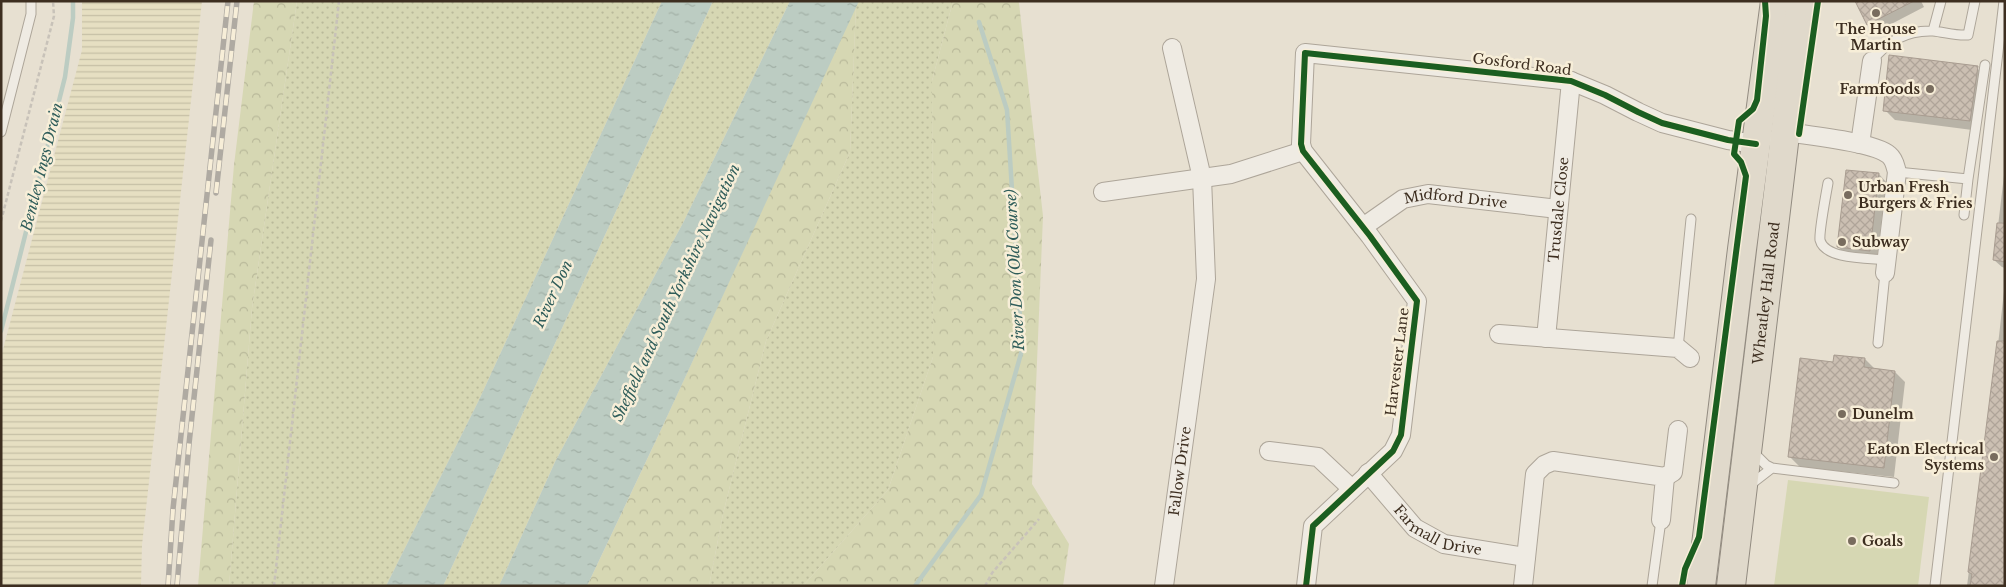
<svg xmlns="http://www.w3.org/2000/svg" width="2006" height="587" font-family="'Libre Baskerville',serif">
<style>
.farmland{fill:url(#farmland-rules)}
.grass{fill:url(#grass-dots)}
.forest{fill:url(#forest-crowns)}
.garden{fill:#d6d7b3}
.water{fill:url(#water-ripples)}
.shadow{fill:#0003}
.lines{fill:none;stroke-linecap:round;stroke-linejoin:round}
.stream{stroke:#bcccc2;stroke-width:4.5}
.building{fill:url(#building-cross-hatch);stroke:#a89c90}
.service-casing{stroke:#ada599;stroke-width:11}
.minor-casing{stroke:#ada599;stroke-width:20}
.trunk-casing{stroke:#928b80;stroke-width:30}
.path{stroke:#c8c2b9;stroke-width:2.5;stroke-dasharray:4 2.5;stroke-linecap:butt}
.service{stroke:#efebe3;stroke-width:9}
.minor{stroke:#efebe3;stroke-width:18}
.trunk{stroke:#e0d9cb;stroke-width:28}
.rail-casing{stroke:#afaaa2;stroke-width:5.5}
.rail{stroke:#f7eed8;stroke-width:4;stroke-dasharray:11;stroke-linecap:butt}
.cycleway-casing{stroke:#f7eed8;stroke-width:9}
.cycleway{stroke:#1b5e20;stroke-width:6}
.poi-dot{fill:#786c5e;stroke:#f7eed8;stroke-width:2}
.labels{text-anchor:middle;stroke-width:5;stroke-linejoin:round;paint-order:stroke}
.poi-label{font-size:14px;font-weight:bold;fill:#3d2e20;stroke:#f7eed8;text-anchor:start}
.street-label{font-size:14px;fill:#3d2e20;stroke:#f7eed8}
.water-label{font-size:15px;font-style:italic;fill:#2f5d5a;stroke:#f7eed8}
</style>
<defs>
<pattern id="farmland-rules" width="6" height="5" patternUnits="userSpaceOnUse" patternTransform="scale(1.25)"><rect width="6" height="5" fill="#e6dfc2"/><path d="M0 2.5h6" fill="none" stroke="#c6c0a6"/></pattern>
<pattern id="grass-dots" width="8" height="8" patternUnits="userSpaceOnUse" patternTransform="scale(1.25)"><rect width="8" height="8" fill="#d6d7b3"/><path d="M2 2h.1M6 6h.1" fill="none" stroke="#b9b99a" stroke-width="1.8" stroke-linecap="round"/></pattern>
<pattern id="forest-crowns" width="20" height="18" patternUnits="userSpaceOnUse" patternTransform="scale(1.25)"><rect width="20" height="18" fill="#d6d7b3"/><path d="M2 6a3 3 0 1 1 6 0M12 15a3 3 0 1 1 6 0" fill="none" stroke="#b9b99a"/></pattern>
<pattern id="water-ripples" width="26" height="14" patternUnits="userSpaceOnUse" patternTransform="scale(1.25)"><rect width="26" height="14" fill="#bcccc2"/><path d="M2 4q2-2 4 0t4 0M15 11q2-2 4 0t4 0" fill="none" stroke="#a2b0a6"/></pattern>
<pattern id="building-cross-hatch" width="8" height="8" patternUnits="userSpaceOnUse" patternTransform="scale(1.25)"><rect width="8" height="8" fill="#cbbfb2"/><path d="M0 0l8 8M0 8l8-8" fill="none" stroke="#afa499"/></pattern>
</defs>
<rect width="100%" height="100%" fill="#e7e0d1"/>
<!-- farmland -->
<path class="farmland" d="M82,1h120l-60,544 -1,41h-140v-229l81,-307z"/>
<!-- grass -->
<path class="grass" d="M297,1h365l-183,399 -93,186h-157l23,-278z
M713,1h77l-106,220 -129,241 -56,124h-56z
M859,1h94l-21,80 1,276 -45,133 -85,96h-94l14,-72 43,-173 84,-189 6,-147z"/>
<!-- forest -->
<path class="forest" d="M254,1h43l-45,307 -23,278h-31l36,-421z
M953,1h65l1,2 24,213 -11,268 37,60 -6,42h-260l85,-96 45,-133 -1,-276z
M856,5l-6,147 -84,189 -43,173 -14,72h-122l72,-152z"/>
<!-- garden -->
<path class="garden" d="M1788,480l141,17 -11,89h-144z"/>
<!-- water -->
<path class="water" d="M662,1h51l-270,585h-57l93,-186z
M790,1h69l-200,433 -72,152h-88l56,-124 129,-241z"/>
<!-- shadow -->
<path class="shadow" d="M1856,1h65l3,6 -48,25 -8,-8z
M1977,68l10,10 -7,53 -85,-11 -10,-10z
M2005,167v101l-3,-1 -8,-7z
M1879,174l7,8 -9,76 -32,-4 -7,-7z
M2005,282v304h-38l32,-250z
M1835,356l30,3 10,10 20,3 10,10 -11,95 -94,-10 -10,-10 45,-94z"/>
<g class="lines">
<!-- stream -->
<path class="stream" d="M1,331l64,-254 8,-59v-17
M915,586l66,-91 41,-145 -15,-240 -28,-88"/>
</g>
<!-- building -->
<path class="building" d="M1855,1h59l-47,24z
M1889,55l89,11 -8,55 -87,-10z
M1846,170l33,3 -9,78 -33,-4z
M1997,223h8v39l-12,-2z
M1997,341h8v245h-35l2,-12 -4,-2z
M1834,355l31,3 -1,9 31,4 -11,97 -96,-11 12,-99 33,4z"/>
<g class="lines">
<defs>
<path id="service" d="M1933,31l8,-30
M1872,61c15,-20 35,-31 61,-30 11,1 23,5 35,4l7,-34
M1,132l30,-118v-13
M1897,172l71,7 -4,36
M1968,179l17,-114
M1828,183c-2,11 -9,49 -8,57 5,20 50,18 67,20
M1878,343l7,-70
M1678,348l13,-129
M1752,451l14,14 6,3 122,15
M1750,485l22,-17
M1652,586l9,-66
M1935,586l69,-585"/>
<g id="minor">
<path d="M1778,138l7,-6c22,3 89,10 104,23 6,5 6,11 8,17l-12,101"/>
<path d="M1860,144l12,-83"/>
<path d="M1103,192l128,-18 72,-23"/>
<path id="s1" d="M1363,227l40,-28 25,-5 130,15"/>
<path d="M1499,334l179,14 12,10"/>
<path id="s2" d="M1546,338l25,-257"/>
<path d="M1269,451l49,6 33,31"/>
<path id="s3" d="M1368,473l47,55 29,16 82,13"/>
<path d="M1665,477l8,-5 5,-42"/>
<path id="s4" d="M1164,586l42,-307 -4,-101 -30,-130"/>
<path d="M1306,586l7,-60 80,-75 8,-16 16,-134 -47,-65 -67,-85 -2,-7 4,-91 266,28 34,14 33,17 24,11 66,17 28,4"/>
<path d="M1523,586l12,-112 9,-9 9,-4 112,16 -4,43"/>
</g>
<g id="trunk">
<path d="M1701,586l41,-337 33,-248"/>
<path id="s5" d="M1731,586l70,-585"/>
</g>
</defs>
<!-- service casing -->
<use href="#service" class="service-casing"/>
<!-- minor casing -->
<use href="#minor" class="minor-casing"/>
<!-- trunk casing -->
<use href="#trunk" class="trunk-casing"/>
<!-- path -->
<path class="path" d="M1,221l53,-205 -1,-15
M274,586l65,-585
M985,586l7,-13 47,-54"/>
<!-- service -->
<use href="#service" class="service"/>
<!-- minor -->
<use href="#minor" class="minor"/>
<!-- trunk -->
<use href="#trunk" class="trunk"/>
<defs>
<path id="rail" d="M216,193l21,-192
M168,586l5,-77 55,-508
M177,586l12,-142 22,-204"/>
</defs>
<!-- rail casing -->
<use href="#rail" class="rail-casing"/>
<!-- rail -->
<use href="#rail" class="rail"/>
<defs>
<path id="cycleway" d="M1799,134l19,-133
M1306,586l7,-60 80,-75 8,-16 16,-134 -47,-65 -67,-85 -2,-7 4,-91 266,28 34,14 33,17 24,11 66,17 28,4
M1682,586l3,-17 14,-32 47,-361 -5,-14 -7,-8 5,-33 14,-12 4,-9 9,-84 -1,-15"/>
</defs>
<!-- cycleway casing -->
<use href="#cycleway" class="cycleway-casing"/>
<!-- cycleway -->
<use href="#cycleway" class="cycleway"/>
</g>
<!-- markers -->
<g class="poi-dot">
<circle cx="1876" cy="13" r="5"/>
<circle cx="1930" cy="89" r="5"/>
<circle cx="1848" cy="195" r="5"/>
<circle cx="1842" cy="242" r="5"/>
<circle cx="1842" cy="414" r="5"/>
<circle cx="1994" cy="457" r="5"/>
<circle cx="1852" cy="541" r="5"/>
</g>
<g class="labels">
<!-- poi labels -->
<g class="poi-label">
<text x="1876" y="34" text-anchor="middle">The House<tspan x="1876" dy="16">Martin</tspan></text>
<text x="1920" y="94" text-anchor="end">Farmfoods</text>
<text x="1858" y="192">Urban Fresh<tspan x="1858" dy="16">Burgers &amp; Fries</tspan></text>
<text x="1852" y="247">Subway</text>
<text x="1852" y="419">Dunelm</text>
<text x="1984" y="454" text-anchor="end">Eaton Electrical<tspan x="1984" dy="16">Systems</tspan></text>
<text x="1862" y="546">Goals</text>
</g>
<!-- street labels -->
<g class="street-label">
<text transform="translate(1522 64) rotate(7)" y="5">Gosford Road</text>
<text dy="5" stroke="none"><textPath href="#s1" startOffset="102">Midford Drive</textPath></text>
<text dy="5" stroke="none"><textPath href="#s2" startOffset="129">Trusdale Close</textPath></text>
<text dy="5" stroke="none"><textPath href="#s5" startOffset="295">Wheatley Hall Road</textPath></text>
<text transform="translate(1397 362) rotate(-83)" y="5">Harvester Lane</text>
<text dy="5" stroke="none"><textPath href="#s4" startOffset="116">Fallow Drive</textPath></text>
<text dy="5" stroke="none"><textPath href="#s3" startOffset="94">Farmall Drive</textPath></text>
</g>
<!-- water labels -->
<g class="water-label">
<text transform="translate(42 167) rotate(-76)" y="5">Bentley Ings Drain</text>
<text transform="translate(1015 270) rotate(-93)" y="5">River Don (Old Course)</text>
<text transform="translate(676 293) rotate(-65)" y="5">Sheffield and South Yorkshire Navigation</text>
<text transform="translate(553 294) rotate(-65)" y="5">River Don</text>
</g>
</g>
<!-- border -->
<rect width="2006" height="587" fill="none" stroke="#3d2e20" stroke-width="5"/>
</svg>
